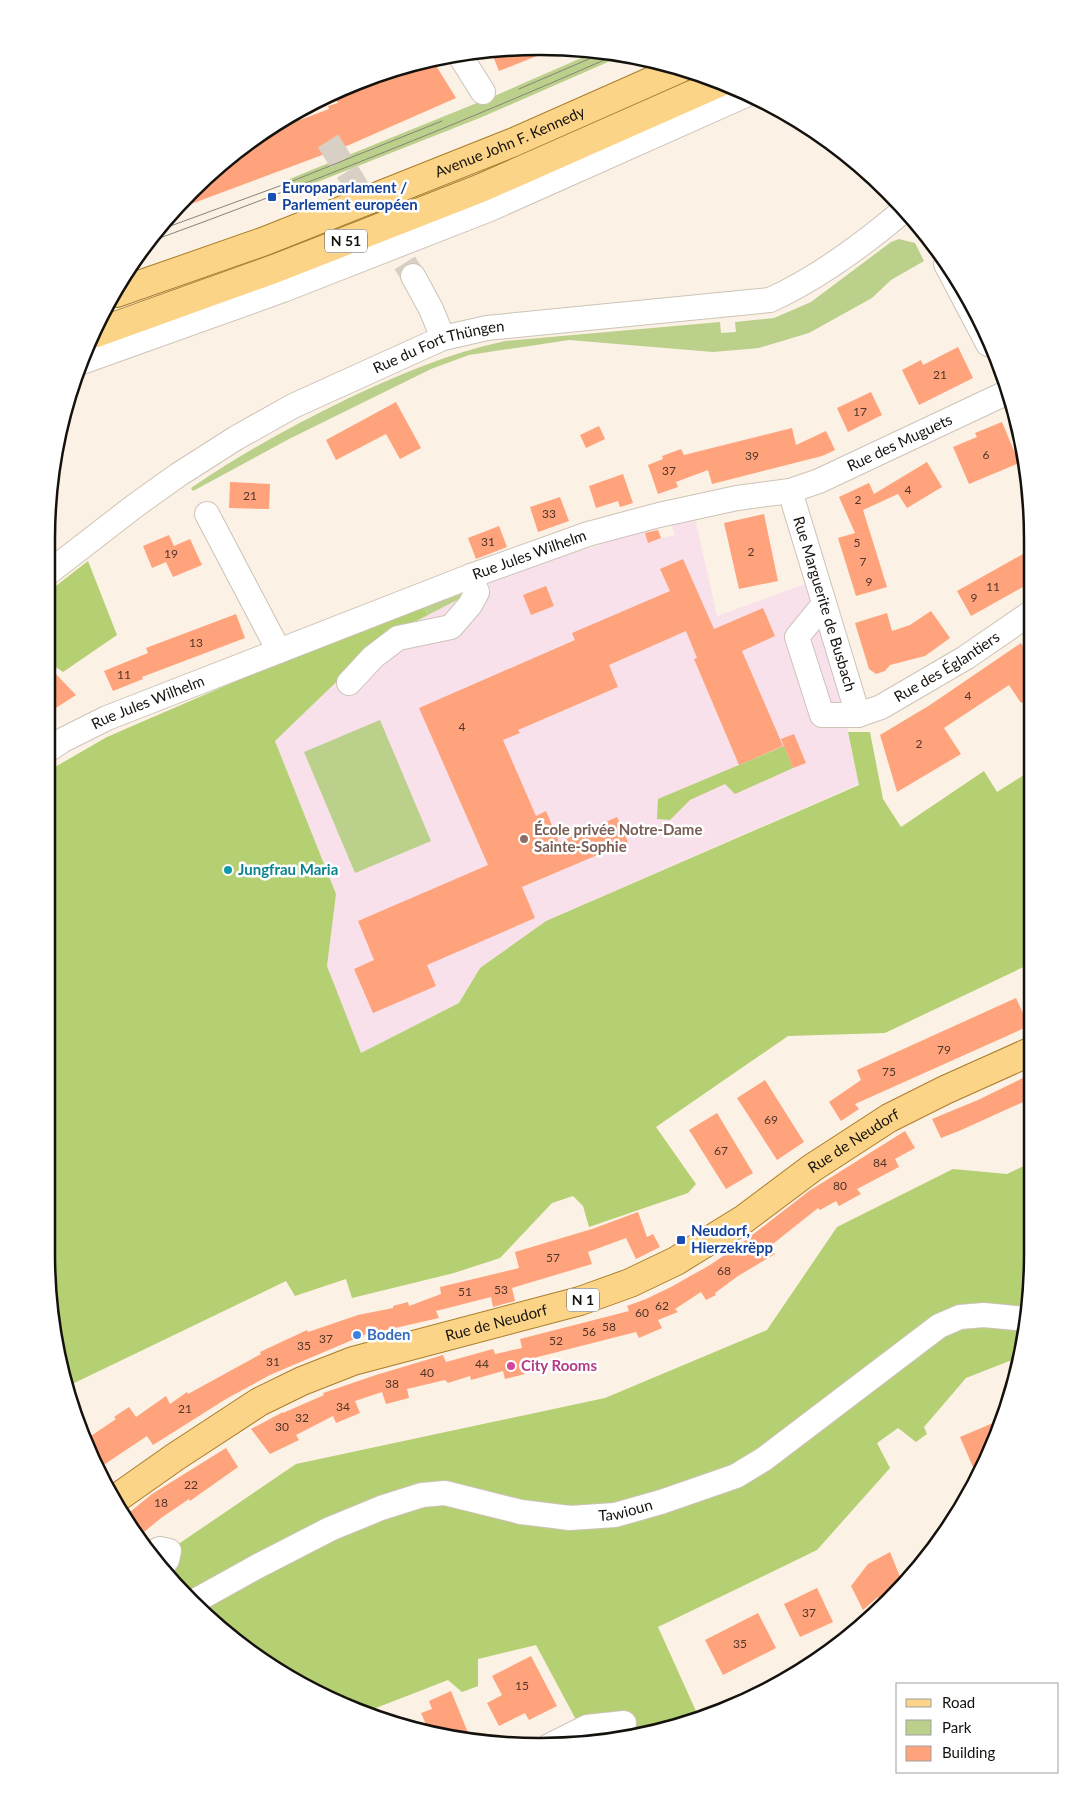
<svg xmlns="http://www.w3.org/2000/svg" width="1079" height="1793" font-family="Lato,sans-serif">
<style>
.education{fill:#f9e1ec}
.green{fill:#bbd08b}
.forest{fill:#b5cf73}
.building{fill:#fea37b}
.lines{fill:none;stroke-linecap:round;stroke-linejoin:round}
.minor-tunnel{stroke:#d9d0c5;stroke-width:24;stroke-dasharray:24 12;stroke-linecap:butt}
.minor-casing{stroke:#cdc3b7;stroke-width:26}
.major-casing{stroke:#a97d29;stroke-width:30}
.minor{stroke:#fff;stroke-width:24}
.major{stroke:#fbd488;stroke-width:28}
.tram{stroke:#89827a;stroke-width:1}
.transit-dot{fill:#1a4fb4;stroke:#fff;stroke-width:2}
.education-dot{fill:#8d6e63;stroke:#fff;stroke-width:2}
.culture-dot{fill:#0f9aa8;stroke:#fff;stroke-width:2}
.shop-dot{fill:#3f7fe0;stroke:#fff;stroke-width:2}
.hotel-dot{fill:#d1479c;stroke:#fff;stroke-width:2}
.labels{text-anchor:middle;stroke-width:5;stroke-linejoin:round;paint-order:stroke}
.number-label{font-size:12px;fill:#4f3629}
.shield{fill:#fff;stroke:#5b5956;stroke-width:1}
.shield-label{font-size:14px;font-weight:bold;fill:#15120e}
.street-label{font-size:15px;fill:#15120e;stroke:#fff}
.transit-label{font-size:15px;font-weight:bold;fill:#164399;stroke:#fff;text-anchor:start}
.education-label{font-size:15px;font-weight:bold;fill:#785e54;stroke:#fff;text-anchor:start}
.culture-label{font-size:15px;font-weight:bold;fill:#0d838f;stroke:#fff;text-anchor:start}
.shop-label{font-size:15px;font-weight:bold;fill:#366cbe;stroke:#fff;text-anchor:start}
.hotel-label{font-size:15px;font-weight:bold;fill:#b23c85;stroke:#fff;text-anchor:start}
.rim{fill:none;stroke:#15120e;stroke-width:2.5}
</style>
<rect width="100%" height="100%" fill="#fcf1e5"/>
<!-- education -->
<path class="education" d="M695,518l22,98 88,-32 11,33 31,98 1,17 11,52 -313,137 -66,47 -21,35 -98,51 -34,-88 9,-72 -61,-153 106,-102 86,-44 19,-6 4,-7 83,-29 84,-26 4,11 14,-3 -4,-11z"/>
<!-- green -->
<path class="green" d="M595,52l29,3 -142,62 -195,77 -5,-12 217,-88z
M899,239l16,4 9,18 -33,19 -19,18 -63,35 -50,15 -46,4 -144,-12 -100,15 -38,14 -142,70 -96,52 -2,-3c50,-34 102,-63 156,-89 51,-24 102,-46 158,-58l215,-19 1,11 15,-1 -1,-10 39,-4 37,-16 80,-60z
M466,592l1,3 -39,20 -4,-8z
M380,720l51,121 -76,32 -51,-121z"/>
<!-- forest -->
<path class="forest" d="M88,561l29,74 -54,37 -15,-10v-70z
M424,607l4,8 -47,24 -106,102 61,153 -9,72 34,87 98,-50 21,-35 66,-47 313,-136 -11,-53h22l13,67 18,28 83,-56 13,21 35,-22v193l-147,70 -97,3 -132,91 40,57 -8,9 -99,34 -6,-21 -10,-10 -21,7 -52,55 -46,15 -102,25 -6,-19 -51,17 -9,-15 -220,106 -15,-69 -3,-547 59,-34 178,-77z
M784,746l9,22 -58,26 -10,-10 -35,16 -20,20 -13,-1 1,-20z
M1032,1162v124l-15,72 -51,20 -42,49 3,7 -11,8 -18,-14 -21,15 13,25 -73,82 -159,77 42,93 -96,22 -15,2 -53,-99 -58,14v27l-16,6 -14,-12 -85,33 -42,-17 -82,-51 -84,-85 141,-96 309,-66 162,-68 70,-103 116,-58 54,5z"/>
<!-- building -->
<path class="building" d="M540,46l17,2 -58,23 -8,-20z
M432,59l24,39 -107,47 -174,65 16,-19 66,-55 72,-27 -1,-3 10,-3 -6,-9 19,-10z
M958,347l15,31 -54,27 -17,-35 19,-10 2,5z
M871,392l11,23 -34,17 -11,-24z
M396,402l25,46 -21,11 -14,-25 -50,26 -10,-20z
M1002,422l17,41 -50,21 -16,-37 24,-10 -2,-4z
M599,426l6,13 -19,9 -6,-13z
M792,428l4,17 30,-14 9,19 -13,6 -110,28 -4,-14 -32,12 2,5 -20,7 -10,-29 15,-6 -1,-3 19,-7 3,6z
M927,462l15,25 -35,21 -9,-14 -35,16 24,77 -31,9 -18,-58 17,-5 -16,-36 30,-14 5,11z
M623,474l10,29 -13,4 -2,-6 -22,7 -7,-22z
M230,482l40,2 -1,25 -40,-1z
M560,497l9,24 -31,11 -8,-25z
M764,514l14,67 -39,8 -15,-66z
M499,526l8,21 -31,12 -8,-21z
M658,530l3,8 -13,5 -3,-10z
M169,535l5,11 16,-7 12,26 -29,12 -7,-15 -14,6 -9,-22z
M1032,549v33l-61,34 -14,-25z
M683,559l31,70 49,-21 12,28 -33,15 41,95 -44,19 -45,-106 3,-1 -11,-27 -77,34 9,22 -100,43 2,3 -17,7 33,76 10,-5 13,31 58,-25 11,25 -106,45 13,31 -108,47 9,21 -63,27 -19,-44 20,-9 -16,-39 130,-56 -69,-157 156,-68 -3,-7 98,-42 -10,-22z
M546,586l8,20 -23,9 -8,-20z
M931,611l19,27 -25,18 -35,9 -5,6 -9,3 -7,-5 -14,-46 32,-10 5,18 18,-6z
M236,614l9,24 -103,39 1,2 -30,12 -9,-20 44,-18 -2,-5z
M1021,643l11,17v37l-11,6 -12,-18 -65,43 17,26 -64,38 -17,-57 50,-30z
M48,666l28,29 -28,18z
M794,734l12,29 -13,5 -12,-29z
M1016,998l13,28 -174,78 4,5 -18,12 -12,-19 32,-22 -4,-10z
M1027,1076l5,9v13l-73,33 -18,7 -9,-19 46,-19z
M765,1080l39,62 -27,18 -40,-62z
M717,1113l36,60 -27,16 -37,-59z
M905,1131l10,17 -20,11 4,8 -42,22 4,5 -22,12 -3,-5 -16,9 -2,-2 -49,39 6,7 -37,22 -23,17 1,2 -10,5 -5,-8 -26,17 3,3 -20,8 4,8 -23,10 -3,-6 -114,29 3,13 -20,5 -2,-8 -32,9 -1,-4 -22,7 -3,-3 -38,9 2,9 -23,6 -4,-12 -27,9 5,12 -24,10 -3,-7 -37,19 3,5 -29,14 -19,-25 32,-17v1l41,-18 -1,-2 53,-18 67,-20 3,7 47,-13 2,5 27,-6 -2,-9 109,-28 -2,-5 19,-7 25,-12 39,-22 28,-19 71,-55z
M638,1212l9,25 6,-3 7,13 -24,12 -10,-21 -38,14 4,12 -80,24 3,13 -22,6 -2,-10 -55,14 3,7 -75,17 -94,40 -44,24 -73,46 -6,-9 -45,30 -17,-26 31,-21 -2,-2 15,-10 7,10 30,-21 4,8 17,-12 1,2 73,-40 -1,-2 47,-22 1,2 50,-17 35,-7v-2l15,-4 1,4 32,-12 -1,-7 79,-19 -4,-16 77,-23z
M993,1423l4,9 -21,42 -16,-37z
M226,1448l12,19 -48,34 -1,-2 -28,19 -23,19 -13,-21 27,-22z
M890,1552l13,32 -6,8 -17,8 -2,-3 -15,13 -12,-24 17,-22z
M817,1588l16,34 -33,15 -16,-33z
M758,1613l18,35 -53,27 -18,-35z
M531,1656l26,50 -28,14 -4,-7 -26,13 -12,-23 15,-8 -10,-19z
M451,1691l20,49 -20,-2 -4,-7 -10,5 -7,-2 -9,-21 11,-4 -3,-8z"/>
<g class="lines">
<!-- minor-tunnel -->
<path class="minor-tunnel" d="M328,141l85,135"/>
<defs>
<g id="minor">
<path d="M459,54l24,38"/>
<path d="M946,264l42,80"/>
<path d="M413,276l18,33 12,29"/>
<path d="M82,362l201,-72 207,-81 258,-115"/>
<path id="s1" d="M790,491l68,224"/>
<path d="M207,514l72,137"/>
<path id="s2" d="M48,573l88,-68 42,-30 58,-37 57,-32 150,-68 44,-10 283,-28c48,-22 93,-55 134,-90"/>
<path id="s3" d="M824,604l-27,33 25,78h36l23,-8 84,-49 67,-46"/>
<path d="M349,683l24,-26 25,-19 53,-11 19,-22 7,-13 -6,-16"/>
<path id="s4" d="M48,750l15,-10 44,-22 364,-142 117,-42 71,-19 78,-17 53,-7 29,-10 189,-89"/>
<path d="M148,1554l12,-5 9,2 -2,9 -6,7"/>
<path id="s5" d="M195,1601l63,-35 72,-37 51,-21 41,-13 23,-2 76,19 49,6 45,-3 46,-13 75,-26 28,-17 175,-133 21,-9 24,-2 41,4"/>
<path d="M549,1746l38,-19 37,-4"/>
</g>
<g id="major">
<path id="s6" d="M116,293l149,-52 249,-99 165,-73"/>
<path d="M96,333l178,-64 207,-81 240,-106"/>
<path id="s7" d="M114,1500l61,-43 84,-55 43,-21 51,-20 227,-60 50,-18 46,-22 68,-42 68,-51 77,-50 56,-28 87,-39"/>
</g>
</defs>
<!-- minor casing -->
<use href="#minor" class="minor-casing"/>
<!-- major casing -->
<use href="#major" class="major-casing"/>
<!-- minor -->
<use href="#minor" class="minor"/>
<!-- major -->
<use href="#major" class="major"/>
<!-- tram -->
<path class="tram" d="M519,89l84,-36
M165,228l120,-44 157,-63
M149,242c159,-58 315,-120 469,-188"/>
</g>
<!-- markers -->
<g class="transit-dot">
<rect x="267" y="192" width="10" height="10" rx="2.5"/>
<rect x="676" y="1235" width="10" height="10" rx="2.5"/>
</g>
<circle class="education-dot" cx="524" cy="839" r="5"/>
<circle class="culture-dot" cx="228" cy="870" r="5"/>
<circle class="shop-dot" cx="357" cy="1335" r="5"/>
<circle class="hotel-dot" cx="511" cy="1366" r="5"/>
<g class="labels">
<!-- number labels -->
<g class="number-label">
<text x="940" y="379">21</text>
<text x="860" y="416">17</text>
<text x="986" y="459">6</text>
<text x="752" y="460">39</text>
<text x="669" y="475">37</text>
<text x="908" y="494">4</text>
<text x="250" y="500">21</text>
<text x="858" y="504">2</text>
<text x="549" y="518">33</text>
<text x="488" y="546">31</text>
<text x="857" y="547">5</text>
<text x="751" y="556">2</text>
<text x="171" y="558">19</text>
<text x="863" y="566">7</text>
<text x="869" y="586">9</text>
<text x="993" y="591">11</text>
<text x="974" y="602">9</text>
<text x="196" y="647">13</text>
<text x="124" y="679">11</text>
<text x="968" y="700">4</text>
<text x="462" y="731">4</text>
<text x="919" y="748">2</text>
<text x="944" y="1054">79</text>
<text x="889" y="1076">75</text>
<text x="771" y="1124">69</text>
<text x="721" y="1155">67</text>
<text x="880" y="1167">84</text>
<text x="840" y="1190">80</text>
<text x="553" y="1262">57</text>
<text x="724" y="1275">68</text>
<text x="501" y="1294">53</text>
<text x="465" y="1296">51</text>
<text x="662" y="1310">62</text>
<text x="642" y="1317">60</text>
<text x="609" y="1331">58</text>
<text x="589" y="1336">56</text>
<text x="326" y="1343">37</text>
<text x="556" y="1345">52</text>
<text x="304" y="1350">35</text>
<text x="273" y="1366">31</text>
<text x="482" y="1368">44</text>
<text x="427" y="1377">40</text>
<text x="392" y="1388">38</text>
<text x="343" y="1411">34</text>
<text x="185" y="1413">21</text>
<text x="302" y="1422">32</text>
<text x="282" y="1431">30</text>
<text x="191" y="1489">22</text>
<text x="161" y="1507">18</text>
<text x="809" y="1617">37</text>
<text x="740" y="1648">35</text>
<text x="522" y="1690">15</text>
</g>
<!-- shield labels -->
<g class="shield">
<rect x="325" y="229.5" width="42" height="23" rx="4"/>
<rect x="567" y="1288.5" width="32" height="23" rx="4"/>
</g>
<g class="shield-label">
<text x="346" y="246">N 51</text>
<text x="583" y="1305">N 1</text>
</g>
<!-- street labels -->
<g class="street-label">
<text dy="5" stroke="none"><textPath href="#s6" startOffset="422">Avenue John F. Kennedy</textPath></text>
<text dy="5" stroke="none"><textPath href="#s2" startOffset="455">Rue du Fort Thüngen</textPath></text>
<text dy="5" stroke="none"><textPath href="#s4" startOffset="909">Rue des Muguets</textPath></text>
<text dy="5" stroke="none"><textPath href="#s4" startOffset="520">Rue Jules Wilhelm</textPath></text>
<text dy="5" stroke="none"><textPath href="#s1" startOffset="118">Rue Marguerite de Busbach</textPath></text>
<text dy="5" stroke="none"><textPath href="#s3" startOffset="262">Rue des Églantiers</textPath></text>
<text dy="5" stroke="none"><textPath href="#s4" startOffset="111">Rue Jules Wilhelm</textPath></text>
<text dy="5" stroke="none"><textPath href="#s7" startOffset="831">Rue de Neudorf</textPath></text>
<text dy="5" stroke="none"><textPath href="#s7" startOffset="426">Rue de Neudorf</textPath></text>
<text dy="5" stroke="none"><textPath href="#s5" startOffset="458">Tawioun</textPath></text>
</g>
<!-- transit labels -->
<g class="transit-label">
<text x="282" y="193">Europaparlament /<tspan x="282" dy="17">Parlement européen</tspan></text>
<text x="691" y="1236">Neudorf,<tspan x="691" dy="17">Hierzekrëpp</tspan></text>
</g>
<!-- education labels -->
<g class="education-label">
<text x="534" y="835">École privée Notre-Dame<tspan x="534" dy="17">Sainte-Sophie</tspan></text>
</g>
<!-- culture labels -->
<g class="culture-label">
<text x="238" y="875">Jungfrau Maria</text>
</g>
<!-- shop labels -->
<g class="shop-label">
<text x="367" y="1340">Boden</text>
</g>
<!-- hotel labels -->
<g class="hotel-label">
<text x="521" y="1371">City Rooms</text>
</g>
</g>
<!-- crop -->
<path d="M0 0H1079V1793H0ZM539 55H540A484 484 0 0 1 1024 539V1254A484 484 0 0 1 540 1738H539A484 484 0 0 1 55 1254V539A484 484 0 0 1 539 55Z" fill="#fff" fill-rule="evenodd"/>
<path class="rim" d="M539 55H540A484 484 0 0 1 1024 539V1254A484 484 0 0 1 540 1738H539A484 484 0 0 1 55 1254V539A484 484 0 0 1 539 55Z"/>
<!-- legend -->
<rect x="896" y="1683" width="162" height="90" fill="#ffffff" stroke="#a1a09f"/>
<rect x="906" y="1699" width="25" height="8" fill="#fbd488" stroke="#a1a09f"/>
<text x="942" y="1708" font-size="15" fill="#15120e">Road</text>
<rect x="906" y="1720" width="25" height="15" fill="#bbd08b" stroke="#a1a09f"/>
<text x="942" y="1733" font-size="15" fill="#15120e">Park</text>
<rect x="906" y="1746" width="25" height="15" fill="#fea37b" stroke="#a1a09f"/>
<text x="942" y="1758" font-size="15" fill="#15120e">Building</text>
</svg>
